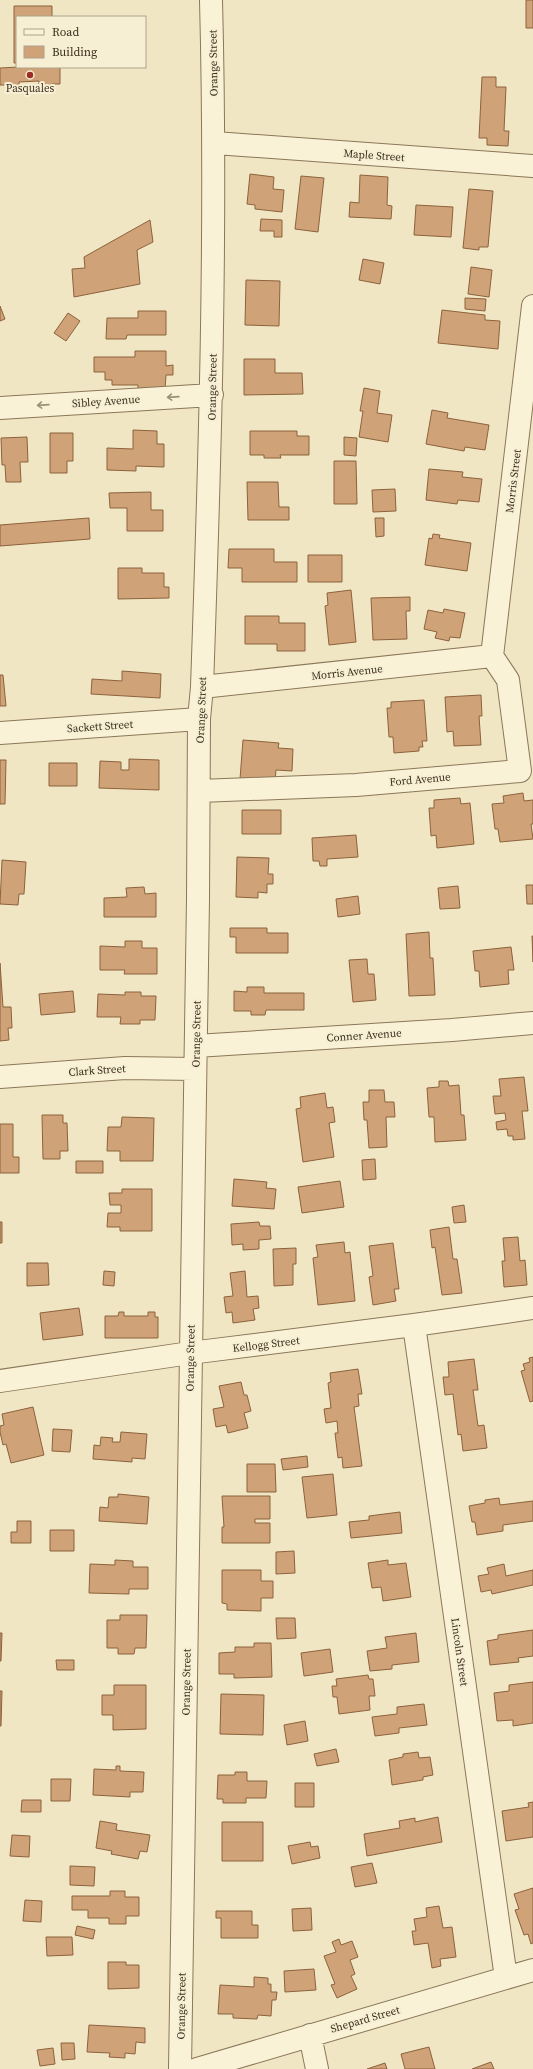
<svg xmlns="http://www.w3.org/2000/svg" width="533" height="2069" font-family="'Source Serif 4',serif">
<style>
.building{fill:#d0a277;stroke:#8c623d}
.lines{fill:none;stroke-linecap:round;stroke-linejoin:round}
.minor-casing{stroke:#8b7759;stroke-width:24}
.minor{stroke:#faf2d7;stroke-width:22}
.oneway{stroke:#9a907a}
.poi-dot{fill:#9d2d26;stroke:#f7efd3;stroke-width:1.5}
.labels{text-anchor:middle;stroke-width:4;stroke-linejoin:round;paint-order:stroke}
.street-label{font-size:11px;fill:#3b2e1e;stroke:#f7efd3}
.poi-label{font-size:11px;fill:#3b2e1e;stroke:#f7efd3}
</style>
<rect width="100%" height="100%" fill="#f0e6c3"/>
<!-- building -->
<path class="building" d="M526,0h7v28h-7z
M14,6h38v11h-35v46h-3z
M19,67h41v17h-8v8h-13v-11l-20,1v3h-19v-17z
M482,77h14v10h10l-2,44h5l-1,15 -21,-1v-7h-8z
M250,174l24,3 -1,12 11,1 -2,22 -27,-3v-4l-8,-1z
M360,175l28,2 -1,28 5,1 -1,13 -42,-2 1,-15 9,1z
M301,176l23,2 -6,54 -23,-3z
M469,189l24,2 -5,56h-9v3l-16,-2z
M416,205l37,2 -2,30 -37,-2z
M261,219l21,1v17h-8v-6h-14z
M150,220l3,22 -16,8 3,34 -66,13 -2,-28 13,-1 -1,-11z
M363,259l21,4 -4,21 -21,-4z
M471,267l21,3 -3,27 -21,-3z
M246,280l34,1 -1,45 -34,-1z
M465,298l21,1 -1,12 -20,-2z
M0,306l5,13 -5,2z
M442,310l43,5v5l15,1 -2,28 -60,-6z
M138,311h28v24h-39l-1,4h-20l1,-21h31z
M68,313l12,8 -14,20 -12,-8z
M135,351h31v15l7,-1v10h-7l-1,14 -27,6v-10h-26v-5h-7v-8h-11v-15h41z
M244,359h31v14h27l1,21 -59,1z
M364,388l16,3 -3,22 15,2 -4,27 -29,-5 4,-26h-3z
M432,410l16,3 -1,5 42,7 -4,25 -20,-3 -1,4 -38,-7z
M133,430l24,1v13h7v23l-28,-1v5l-29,-1v-22l26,1z
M250,431h47v5h12v19h-29l1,3h-17v-3h-14z
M50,433h23v28h-6v12h-17z
M27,437l1,25h-8l1,20h-15l-1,-17h-3l-1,-27z
M344,437l13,1 -1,18 -12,-1z
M334,461h22l1,43h-23z
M429,469l34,3 -1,5 20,2 -3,23 -21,-2 -1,4 -31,-4z
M247,482h31l1,25h10v13h-41z
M395,489l1,22 -23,1 -1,-22z
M151,492v18h12v21h-36v-23h-17l-1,-15z
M89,518l1,21 -90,7v-21z
M375,518h9v18l-8,1z
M433,534l7,1 -1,3 32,5 -4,28 -42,-6 4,-27 3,1z
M229,549h45v13h23v20h-55v-14h-14z
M308,555h34v27h-34z
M118,568h24v5h22v14h5v11l-51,1z
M351,590l5,52 -27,3 -4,-39 3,-1 -1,-12z
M410,597v14h-4l1,28 -34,1 -2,-42z
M444,609l21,4 -5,25 -10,-1 -1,4 -14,-3 2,-6 -13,-3 4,-19 15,3z
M245,616h34v7h26v28h-28v-7h-32z
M122,671l39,3 -1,24 -69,-4 1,-15 30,2z
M0,675h3l3,31h-6z
M481,695l1,21h-3l2,29 -27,1 -1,-15 -6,1 -2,-35z
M424,700l3,41h-5l1,6h-4v4l-25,2 -1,-16h-4l-2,-29h4v-6z
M243,740l36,3 -1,5 15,1 -1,22 -16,-1 -1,11 -35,-2z
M129,759l30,1v30l-60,-2 1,-27 21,1v8h8z
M0,760h6l-1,44h-5z
M49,763h28v23h-28z
M523,793l1,8 9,-1v24h-2l2,15 -33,3 -2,-13h-3l-3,-25 12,-1 -1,-7z
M460,798l1,6 9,-1 4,41 -37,4 -1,-13 -5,1 -2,-28h5v-8z
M242,810h39v24h-39z
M356,835l2,22 -31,2v7h-7l-1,-5h-6l-1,-23z
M237,857l32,1 -1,16h5v10h-6v9l-9,-1v6l-22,-1z
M2,860l24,2 -2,32h-5l-1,11 -18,-1z
M526,885h7v19h-6z
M458,886l2,22 -20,1 -2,-21z
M144,887l1,7 11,-1v24h-52v-19l23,-1 -1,-9z
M358,896l2,18 -22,3 -2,-18z
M230,928h37v5h21v20h-52v-16h-6z
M429,932l1,26h3l2,37 -26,1 -3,-62z
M532,936h1v26z
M125,941h17v7h15v26h-33l1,-4h-25v-24l25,1z
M511,947l3,23h-6l1,14 -29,3 -1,-16h-4l-2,-20z
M367,959l1,15h6l2,26 -23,2 -4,-42z
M0,963l3,44h8l1,21h-4l1,12 -9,1z
M247,987h17v6h40v17h-38l-1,5h-14v-4h-17v-20l13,1z
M73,991l2,21 -34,3 -2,-21z
M125,992h16v4h15l-1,24h-15v4h-20l1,-7h-24l1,-23 27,1z
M524,1077l4,34h-6l3,28 -12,1v-4h-5l-1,-7 -10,1 -1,-8 10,-2 -1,-7 -10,1 -2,-18h8l-2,-17z
M439,1081h9l1,5 10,-1 2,30h3l2,25 -31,2 -1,-25h-5l-2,-29 12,-1z
M369,1090h15l1,12h9l1,15h-9l1,30 -18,1 -2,-28h-3l-1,-18h6z
M325,1093l2,15 6,-1 2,15 -6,1 5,34 -31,5 -7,-53 5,-1 -1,-11z
M42,1115h21v8h4l1,28h-8v8h-17z
M122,1117l32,1 -1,43h-33v-10h-13l1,-24h13z
M0,1124h13v33h6v16h-19z
M375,1159l1,20 -13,1 -1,-20z
M76,1161h27v12h-27z
M234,1179l33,3 -1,6 10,1 -2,20 -42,-3z
M340,1181l4,26 -42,6 -4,-26z
M122,1189h30v42h-32v-4h-13l1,-14h13v-8h-11l-1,-12h13z
M464,1205l2,17 -12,1 -2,-16z
M0,1222h2v21h-2z
M259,1222l1,4h10l1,13 -12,1v9l-16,1v-6l-11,1 -1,-21z
M449,1227l4,32h4l5,34 -20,2 -7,-48 -3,1 -2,-18z
M518,1237l2,24 5,-1 2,25 -23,2 -2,-26h3l-2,-23z
M344,1242l1,11 5,-1 5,49 -37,4 -5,-47 5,-1 -2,-12z
M393,1243l6,46h-5l2,12 -23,4 -4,-28 4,-1 -4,-30z
M296,1248v16h-3v21l-19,1 -1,-37z
M27,1263h21l1,22 -22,1z
M104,1271l11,1 -1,14 -11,-1z
M245,1271l2,26 11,-1 1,12 -6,1 2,11 -22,3 -1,-11 -6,1 -2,-16 9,-1 -3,-23z
M79,1308l4,27 -40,5 -3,-27z
M119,1312h5v4h24v-4h7v5h3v21h-53v-22h13z
M533,1357v44l-3,1 -9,-31 4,-1 -2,-6 7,-2 -1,-4z
M474,1359l4,31h-5l5,36 6,-1 3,23 -24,3 -2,-17 -3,1 -5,-41 -8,1 -2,-18h6l-1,-15z
M358,1369l4,25h-4l1,12 -5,1 8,59 -19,2 -1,-11 -4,1 -3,-25h3l-1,-12 -11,2 -2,-14 7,-1 -3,-25 3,-1 -1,-9z
M241,1382l3,13h3l4,16 -7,2 4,15 -20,5 -2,-8 -10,2 -3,-18 11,-2 -5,-21z
M33,1407l11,48 -33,8 -5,-19 -3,1 -3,-13v-6l4,-1 -2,-11z
M53,1429l19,1 -2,22 -18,-1z
M121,1432l26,2 -2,25 -13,-1v4l-39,-3 1,-14 6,1 1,-9 12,1 -1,4h8z
M307,1456l1,11 -25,3 -2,-11z
M247,1464h28l1,28h-29z
M333,1474l4,41 -30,3 -5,-41z
M118,1494l31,3 -2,27 -48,-3 1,-14 8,1 1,-11h9z
M222,1496h48v23h-15v4h15v20h-48v-16h2z
M499,1498l1,7 33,-4v20l-30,4v6l-26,4 -2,-13h-3l-3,-16 16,-3v-3z
M400,1512l2,21 -51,5 -2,-16 20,-2v-4z
M17,1521h14v22h-20v-11h6z
M50,1530h24v21h-24z
M294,1551l1,22 -19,1v-22z
M115,1560l18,1v6h15v22h-19v5l-40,-1 1,-29 25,1z
M388,1560v5l18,-2 5,34 -28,4 -2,-14 -9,1 -4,-25z
M504,1564l2,12 27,-6v15l-41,9 -1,-4 -10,2 -3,-16 11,-2 -2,-6z
M222,1570h39v11h12v17h-12v13l-34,-1v-6l-5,-1z
M120,1615h27l-1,33h-11l-1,6h-16v-6h-11v-28h13z
M276,1618h19l1,20 -19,1z
M533,1630v26l-15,2 1,4 -29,3 -3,-24 11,-2v-4z
M0,1633h2l-1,28h-1z
M416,1633l3,29 -27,3v4l-22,2 -3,-20 20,-3 -2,-11z
M254,1643h17l1,34 -38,1v-4h-15v-21l16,-1v-5h19z
M330,1649l3,23 -29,4 -3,-23z
M56,1660h18v10h-17z
M368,1675l1,4h4l2,17h-6l1,14 -31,4 -2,-17h-4l-1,-11h5l-1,-7z
M533,1682v41l-20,3v-6l-16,1 -3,-28 15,-2v-6z
M114,1685h32v44l-33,1v-15h-11v-20h12z
M0,1691h2l-1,35h-1z
M221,1694l43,1 -1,40 -43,-1z
M424,1704l3,21 -28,3v5l-24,3 -3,-19 25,-3v-7z
M305,1721l3,20 -21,4 -3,-20z
M336,1749l3,13 -22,4 -3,-12z
M418,1752l1,6 11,-1 3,18 -10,2v3l-31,5 -3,-25 14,-3v-3z
M116,1766h4v5l24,1 -1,20h-13v5l-37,-2 1,-26 22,1z
M235,1772h12v9h20l-1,17h-20v5h-23v-4h-6l1,-24h17z
M51,1779h20l-1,22h-19z
M295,1783h19v24h-19z
M22,1800h19v12h-20z
M533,1802v35l-27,4 -4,-30 27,-4 -1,-4z
M438,1817l4,25 -75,14 -3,-22 36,-6 -1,-7 16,-3v4z
M100,1821l17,3 -1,6 34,5 -3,17 -7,-1 -2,8 -27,-5 1,-3 -16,-3z
M222,1822h41v39h-41z
M12,1835l18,1 -1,21 -19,-1z
M310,1842l1,5 7,-1 2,12 -28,6 -4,-18z
M372,1863l5,20 -22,4 -4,-20z
M70,1866l25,1 -1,19 -24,-1z
M533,1888v55l-2,1 -3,-10 -4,1 -9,-25 4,-1 -5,-15z
M110,1891h15v6h14v19h-13v8h-17v-6h-21v-8h-16v-14h38z
M25,1900l17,1 -1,21 -18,-1z
M439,1906l4,22 9,-1 4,30 -16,2 1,7 -9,2 -4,-25 -14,2 -2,-14h4l-2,-12 13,-2 -1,-9z
M311,1908l1,22 -19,1 -1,-22z
M216,1911h36v14h6v13h-37v-20h-5z
M77,1926l18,4 -2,9 -18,-4z
M46,1937h26l1,18 -26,1z
M339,1939l2,6 11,-4 6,16 -8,3 5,14 -4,2 6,13 -20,9 -6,-13 4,-1 -11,-28 12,-4 -4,-10z
M108,1962h18v3h13v23l-31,1z
M314,1969l2,21 -31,2 -1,-21z
M254,1977l14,1v6h3v8h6l-1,8h-4l-1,16 -13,-1 -1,4 -24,-1v-4h-15l2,-29 34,2z
M89,2025l56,3v15l-9,-1 -1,12 -10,-1v5l-16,-1 1,-4 -23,-1z
M61,2043h13l1,16 -13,1z
M429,2047l6,22h-30l-4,-15z
M53,2048l2,16 -15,2 -3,-16z
M491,2062l3,7h-22z
M385,2063l2,6h-20z"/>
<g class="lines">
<defs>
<path id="minor" d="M215,143l318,23
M0,408l212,-13
M492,656l41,-350
M202,687l290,-31
M0,733l199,-14
M200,791l156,-6 164,-14 -12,-91 -16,-24
M196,1046l256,-16 81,-7
M0,1077l125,-9 70,1
M414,1325l92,653
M0,1381l190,-28 224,-28 119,-17
M310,2035l7,34
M180,2069l18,-1170 1,-180 3,-32c8,-229 15,-458 9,-687
M197,2069l336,-99"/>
</defs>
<!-- minor casing -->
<use href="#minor" class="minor-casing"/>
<!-- minor -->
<use href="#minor" class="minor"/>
</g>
<!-- one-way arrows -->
<defs><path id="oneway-shaft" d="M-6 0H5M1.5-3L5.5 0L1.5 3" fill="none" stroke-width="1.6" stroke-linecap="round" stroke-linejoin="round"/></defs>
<g class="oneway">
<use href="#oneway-shaft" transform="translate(173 397) rotate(176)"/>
<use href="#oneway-shaft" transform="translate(43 405) rotate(176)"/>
</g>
<!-- markers -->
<circle class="poi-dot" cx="30" cy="75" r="4"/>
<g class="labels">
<!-- street labels -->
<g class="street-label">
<text transform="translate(213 63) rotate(-91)" y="4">Orange Street</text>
<text transform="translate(374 155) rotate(4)" y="4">Maple Street</text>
<text transform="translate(212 387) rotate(-89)" y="4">Orange Street</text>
<text transform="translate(106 401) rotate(-4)" y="4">Sibley Avenue</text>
<text transform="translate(513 481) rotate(-83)" y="4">Morris Street</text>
<text transform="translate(347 672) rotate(-6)" y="4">Morris Avenue</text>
<text transform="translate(201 710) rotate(-88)" y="4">Orange Street</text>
<text transform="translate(100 726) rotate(-4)" y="4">Sackett Street</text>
<text transform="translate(420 779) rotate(-5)" y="4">Ford Avenue</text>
<text transform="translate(196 1034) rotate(-89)" y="4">Orange Street</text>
<text transform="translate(364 1035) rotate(-4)" y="4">Conner Avenue</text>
<text transform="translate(97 1070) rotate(-4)" y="4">Clark Street</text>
<text transform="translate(266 1344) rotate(-7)" y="4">Kellogg Street</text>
<text transform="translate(190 1358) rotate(-89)" y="4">Orange Street</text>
<text transform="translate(460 1652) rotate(82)" y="4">Lincoln Street</text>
<text transform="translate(186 1682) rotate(-89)" y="4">Orange Street</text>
<text transform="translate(181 2006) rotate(-89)" y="4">Orange Street</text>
<text transform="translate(365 2019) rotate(-16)" y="4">Shepard Street</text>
</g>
<!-- poi labels -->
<g class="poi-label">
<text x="30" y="92">Pasquales</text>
</g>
</g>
<!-- legend -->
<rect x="16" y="16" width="130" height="52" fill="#f7efd3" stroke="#aca28b"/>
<rect x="24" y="29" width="20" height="6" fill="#faf2d7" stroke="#aca28b"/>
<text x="52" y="36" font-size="12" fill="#3b2e1e">Road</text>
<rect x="24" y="46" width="20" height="12" fill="#d0a277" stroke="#aca28b"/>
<text x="52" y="56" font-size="12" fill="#3b2e1e">Building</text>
</svg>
